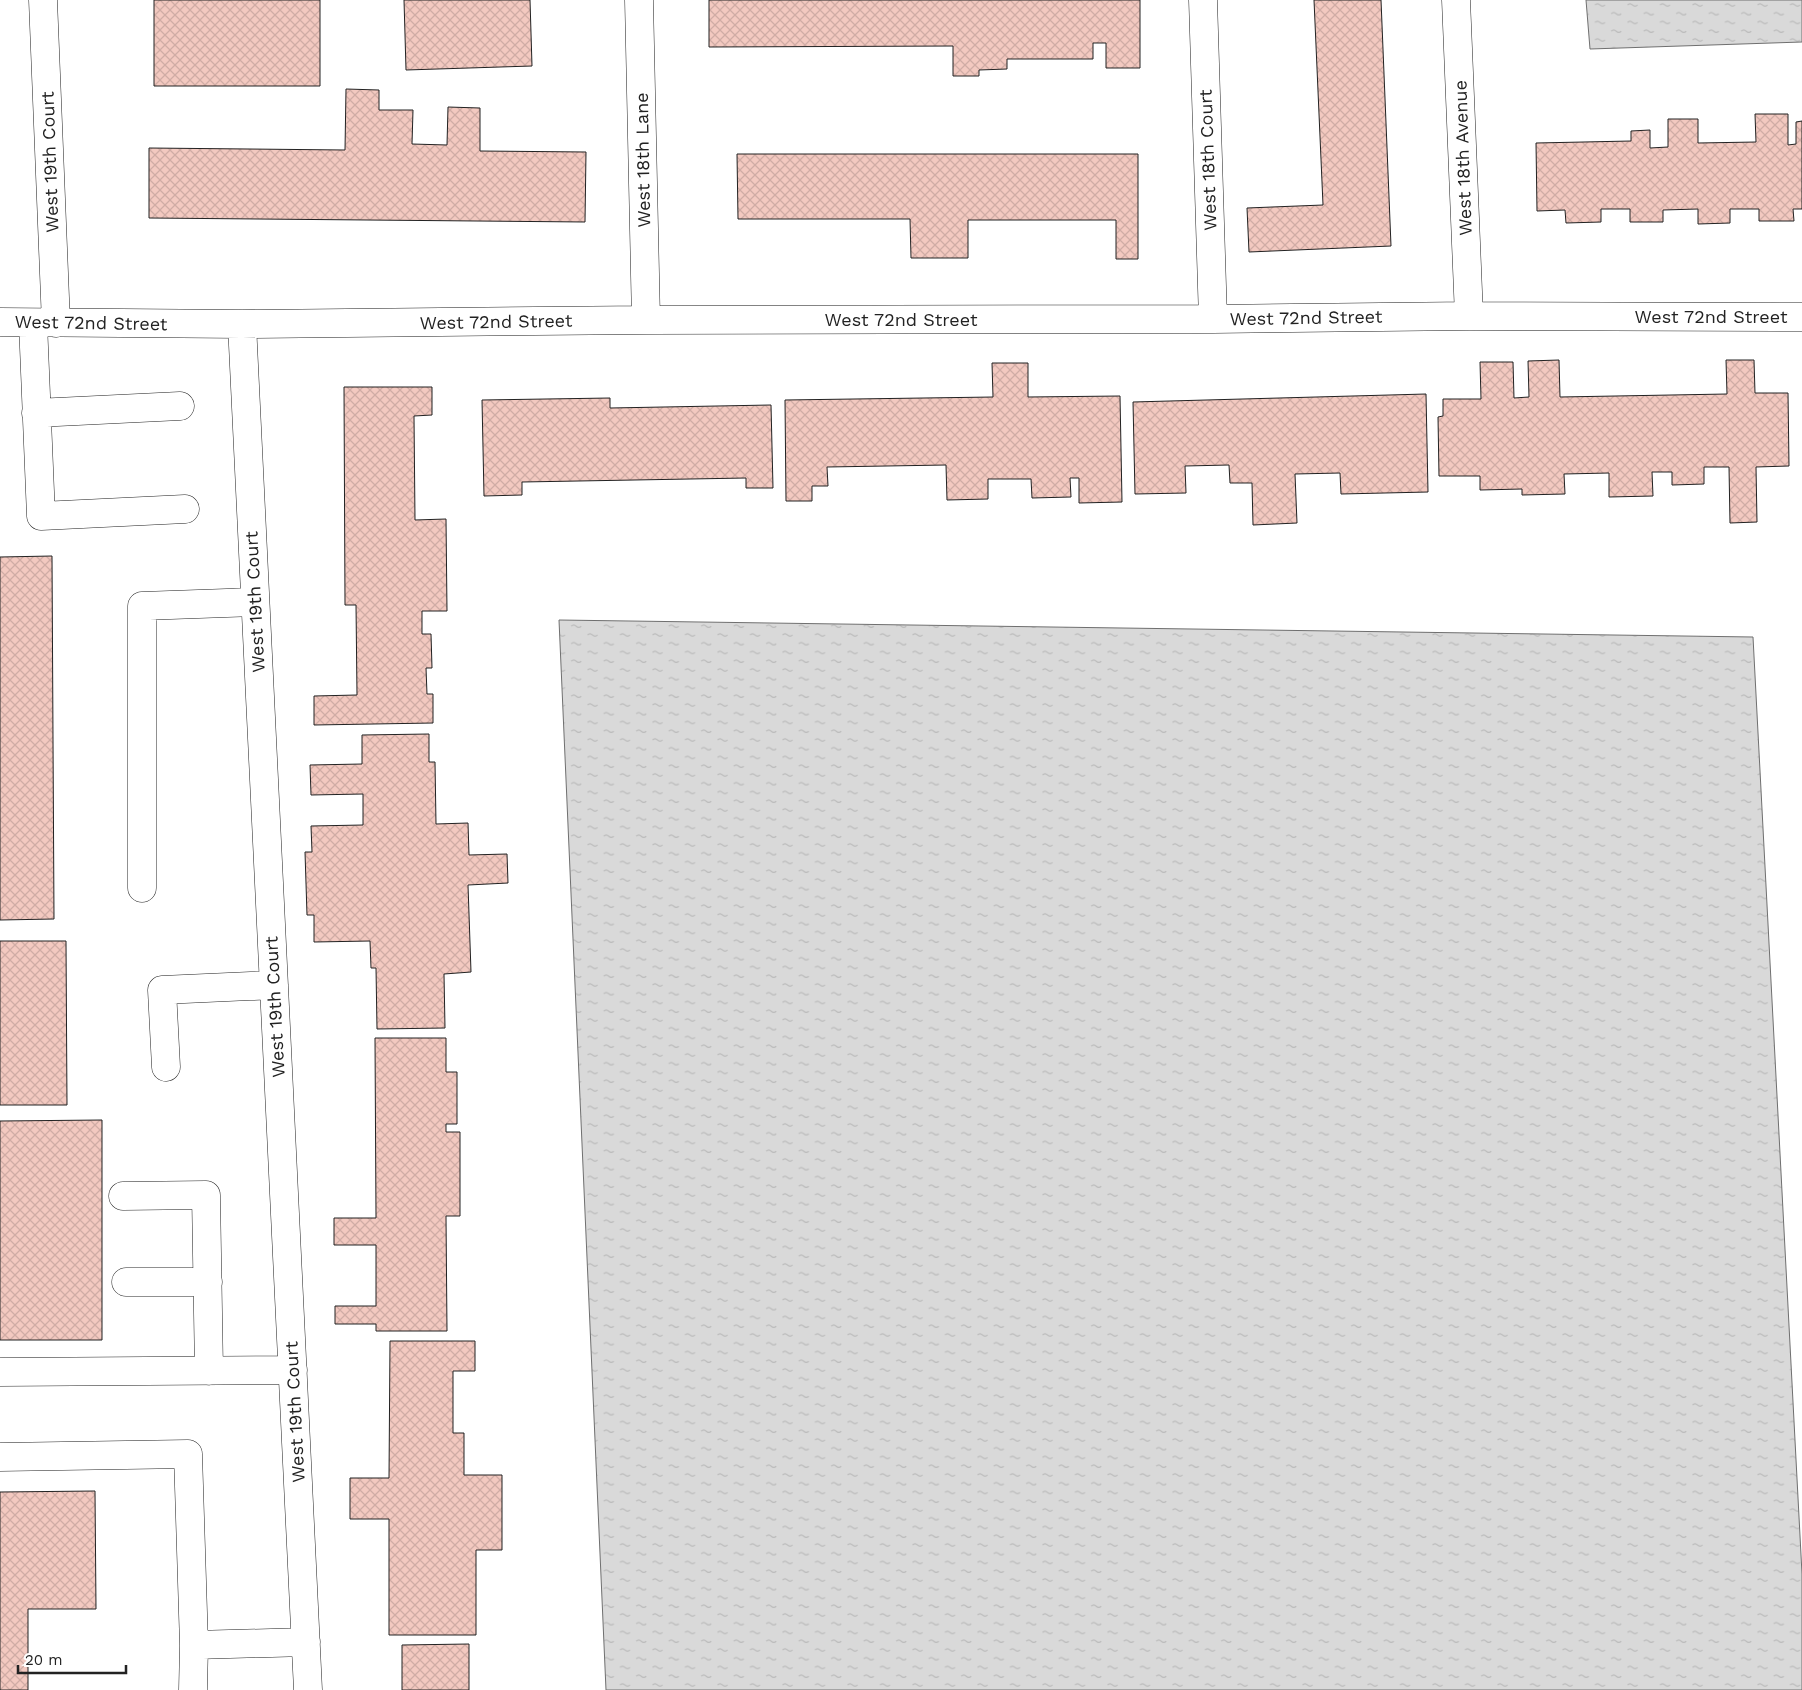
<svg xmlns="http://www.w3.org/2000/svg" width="1802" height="1690" font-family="'Work Sans',sans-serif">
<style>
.water{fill:url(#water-ripples);stroke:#6f6f6f}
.building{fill:url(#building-cross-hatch);stroke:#222}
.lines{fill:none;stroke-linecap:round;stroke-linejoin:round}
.minor-casing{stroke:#222;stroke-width:29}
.minor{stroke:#fff;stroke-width:28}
.labels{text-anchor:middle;stroke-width:4;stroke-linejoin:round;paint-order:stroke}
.street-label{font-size:18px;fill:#222;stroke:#fff}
</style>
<defs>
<pattern id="water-ripples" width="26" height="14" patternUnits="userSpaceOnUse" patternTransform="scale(1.25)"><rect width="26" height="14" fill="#d9d9d9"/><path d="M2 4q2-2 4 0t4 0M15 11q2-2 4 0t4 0" fill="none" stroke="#bababa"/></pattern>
<pattern id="building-cross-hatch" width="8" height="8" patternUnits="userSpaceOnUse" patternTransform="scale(1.25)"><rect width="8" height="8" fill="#f3c9c0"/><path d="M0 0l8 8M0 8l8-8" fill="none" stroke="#d0aca5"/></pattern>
</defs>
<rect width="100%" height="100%" fill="#fff"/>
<!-- water -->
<path class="water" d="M1586,0h216v42l-212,7z
M559,620l1194,17 49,937v116h-1196z"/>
<!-- building -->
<path class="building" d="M154,0h166v86h-166z
M404,0h126l2,66 -126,4z
M709,0h431v68h-34v-25h-13v16h-86v10l-28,1v6h-26v-30l-244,1z
M1314,0h67l10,246 -142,6 -2,-44 76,-3z
M346,89l33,1v20h34l-1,34 35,1 1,-38 32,1v43l106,1 -1,70 -436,-4v-70l196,2z
M1755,114h33v31l8,-1v-22l6,-1v88h-9l1,12h-35v-12h-29v14l-32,1v-15l-35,1v12h-33v-13h-29v13l-35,1 -1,-13 -28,1 -1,-68 95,-2v-10l19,-1v18l18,-1v-28h30v24l58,-1z
M737,154h401v105h-22v-39h-148v38h-57l-1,-39h-172z
M1559,360l1,37 167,-3 -1,-34h28l1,33h33l1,73 -33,1 1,55 -27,1 -1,-56h-25v17l-32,1v-13h-20l1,24 -44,1v-24l-45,1 1,20 -43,1v-6l-42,1v-14h-41l-1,-59 5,-1v-17h38l-1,-37h33l1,36 15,-1 -1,-36z
M992,363h36v34l92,-1 2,106 -43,1v-25h-9l1,19 -39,1 -1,-19h-43v20l-41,1 -1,-35 -119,2 1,19h-16v15h-26l-1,-101 208,-3z
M344,387h88v28l-18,1 1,104 31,-1 1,92h-25v23h9l1,34h-6l1,26h6v29l-119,2v-29l43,-1 -1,-90h-11z
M1426,394l2,98 -87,2 -1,-21 -45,1 2,49 -44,2 -1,-42h-22l-1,-18 -44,1 1,27 -51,1 -2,-92z
M610,398v10l161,-3 2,83h-27v-10l-224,4v13l-38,1 -2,-96z
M52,556l2,363 -54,1v-363z
M429,734v28h6l1,62 32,-1 1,32 38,-1 1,29 -40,2 3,87 -27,2 1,54 -68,1 -1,-61h-5l-1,-27 -56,1v-27h-7l-2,-63h7l-1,-26 52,-1v-31l-52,1 -1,-30 52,-1v-29z
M0,941h66l1,164h-67z
M375,1038h71v34h11v52h-11v8h14v84h-14l1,115h-71v-7h-41v-18h41v-61h-42v-27h42z
M102,1120v220h-102v-219z
M390,1341h85v30h-22v62h11v42h38v75h-26v85h-87v-116h-39v-41h39z
M95,1491l1,118h-68v81h-28v-198z
M469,1644v46h-67v-45z"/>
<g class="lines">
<defs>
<path id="minor" d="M43,0l13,323
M639,0l7,320
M1203,0l10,319
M1456,0l13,316
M0,322l242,2 404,-4 567,-1 256,-3 333,1
M33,323l8,193 144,-7
M242,324l66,1366
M36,413l144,-7
M142,888v-282l113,-4
M166,1067l-4,-77 112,-5
M123,1196l83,-1 3,176
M126,1282h82
M0,1372l293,-2
M0,1457l188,-3 6,191 112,-3
M193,1690l1,-45"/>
</defs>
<!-- minor casing -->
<use href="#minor" class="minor-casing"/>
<!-- minor -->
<use href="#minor" class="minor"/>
</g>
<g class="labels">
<!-- street labels -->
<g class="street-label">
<text transform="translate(1463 158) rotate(-92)" y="6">West 18th Avenue</text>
<text transform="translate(643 160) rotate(-91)" y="6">West 18th Lane</text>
<text transform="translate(1208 160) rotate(-92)" y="6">West 18th Court</text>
<text transform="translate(50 162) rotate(-92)" y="6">West 19th Court</text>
<text x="1711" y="323">West 72nd Street</text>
<text transform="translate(1306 318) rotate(-1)" y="6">West 72nd Street</text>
<text x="901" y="326">West 72nd Street</text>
<text transform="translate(496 322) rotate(-1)" y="6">West 72nd Street</text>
<text transform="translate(91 323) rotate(1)" y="6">West 72nd Street</text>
<text transform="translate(255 602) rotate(-93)" y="6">West 19th Court</text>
<text transform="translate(275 1007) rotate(-93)" y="6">West 19th Court</text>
<text transform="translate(295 1412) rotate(-93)" y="6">West 19th Court</text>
</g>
</g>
<!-- scale -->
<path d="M18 1665v8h108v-8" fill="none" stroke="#222222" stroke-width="2.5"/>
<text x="25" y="1665" font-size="15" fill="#222222" stroke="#ffffff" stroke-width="4" paint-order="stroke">20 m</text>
</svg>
